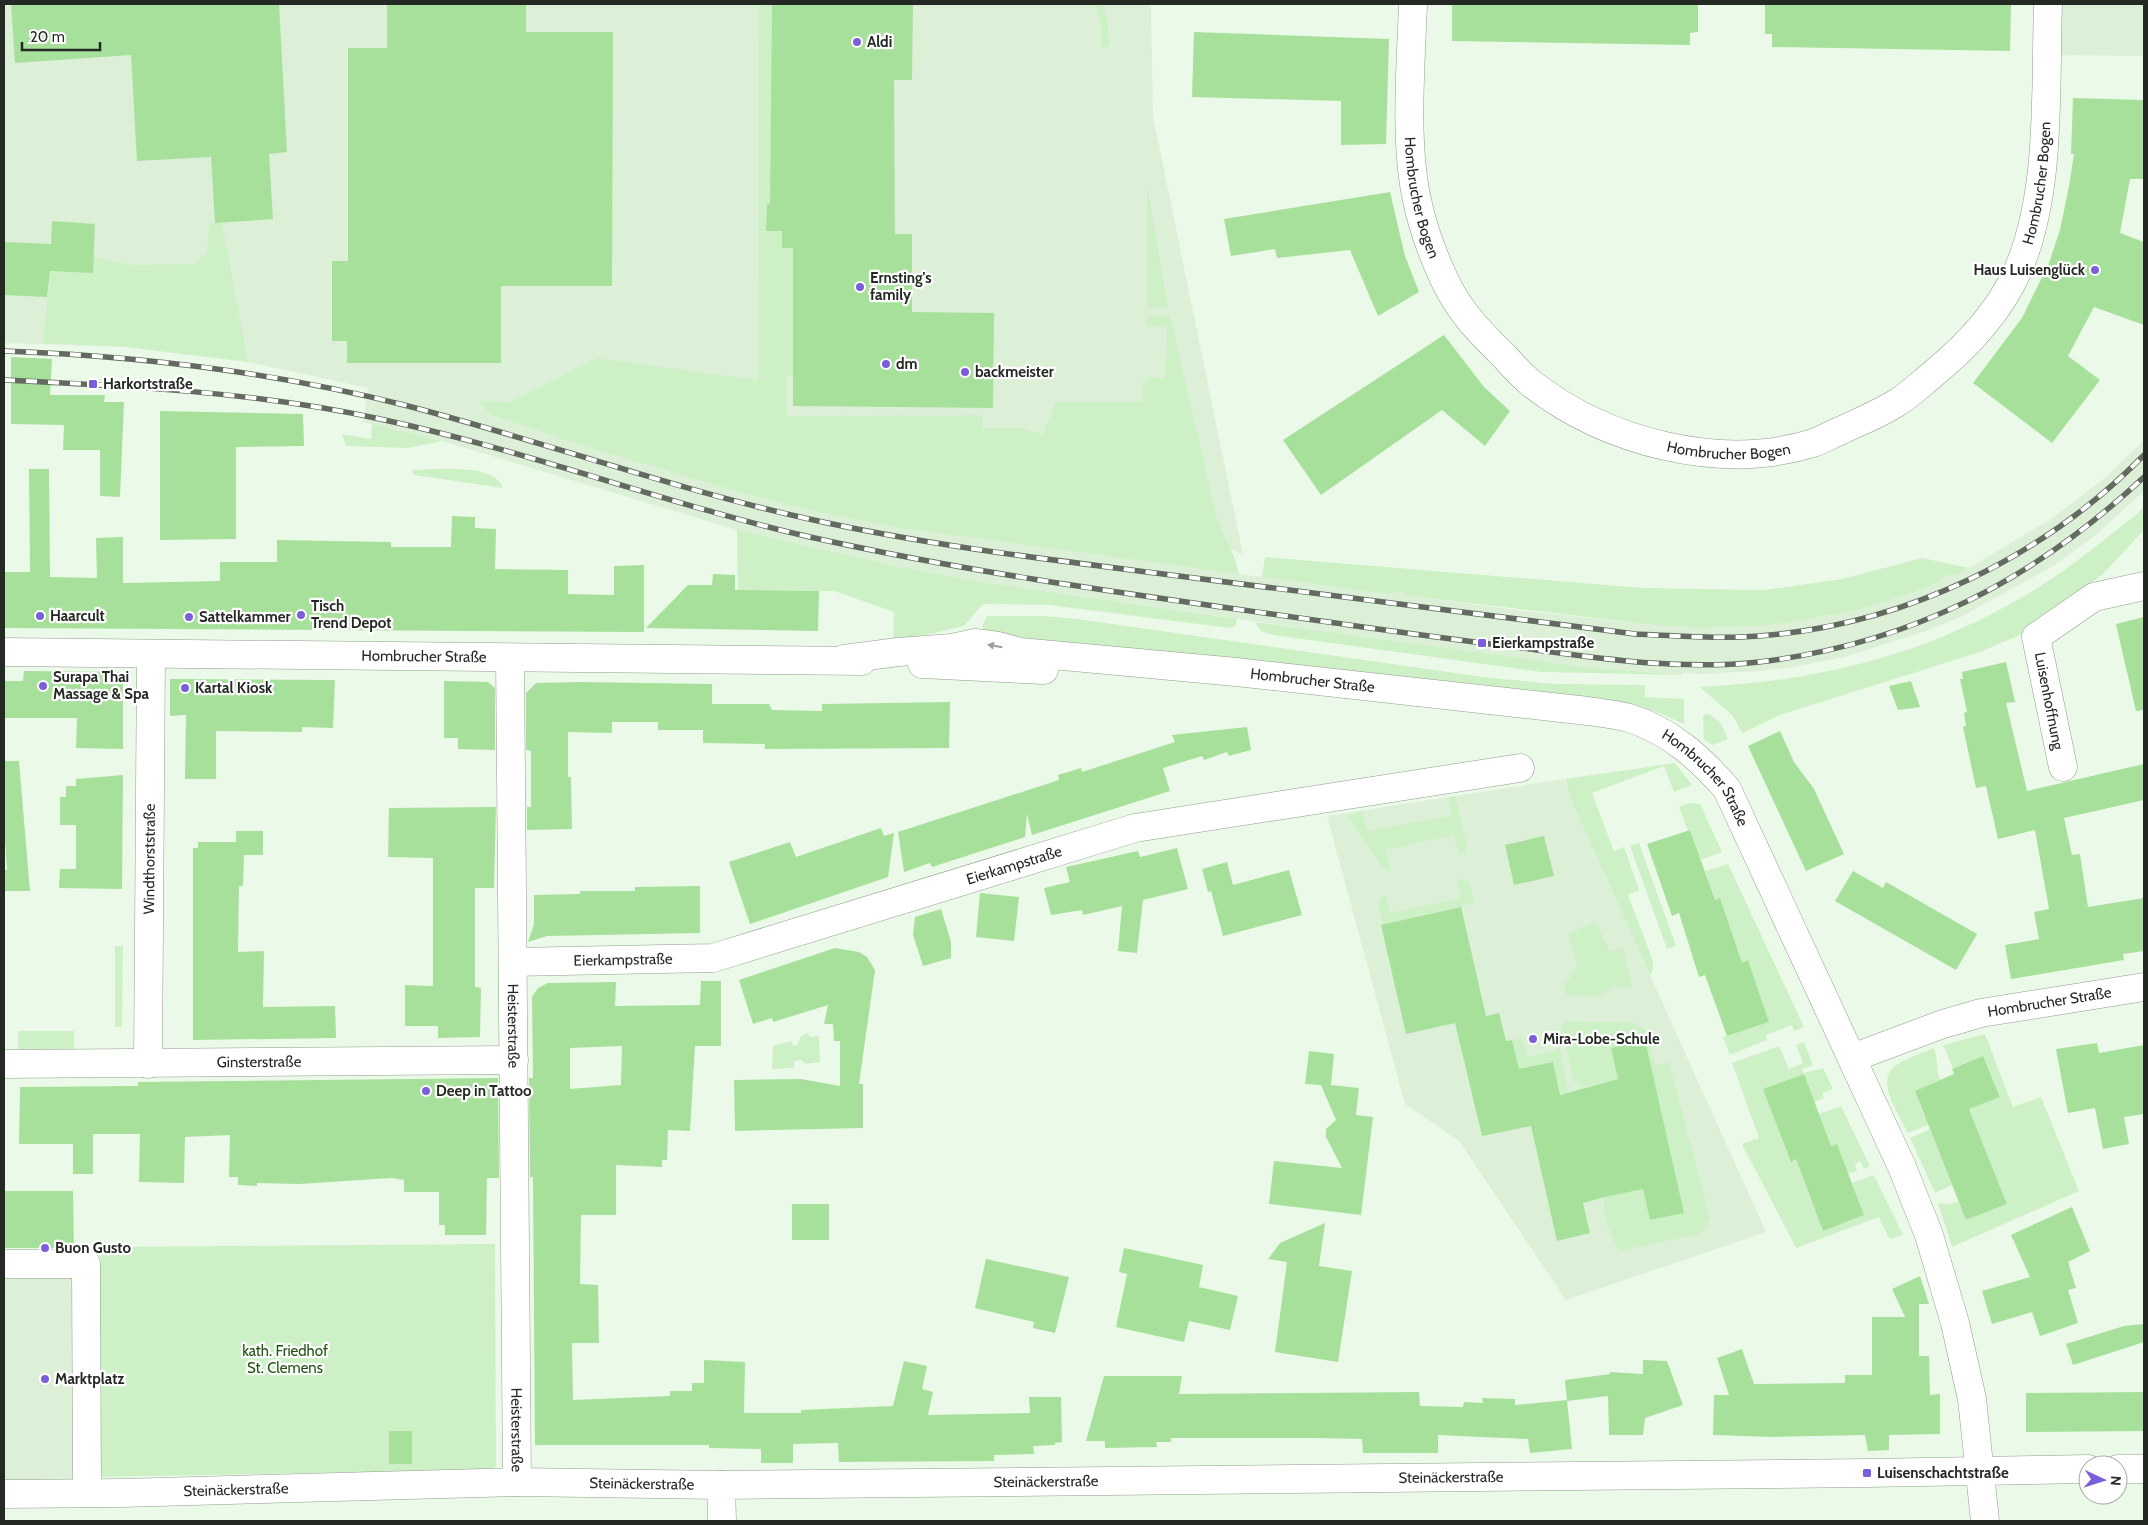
<svg xmlns="http://www.w3.org/2000/svg" width="2148" height="1525" font-family="Cabin,sans-serif">
<style>
.built{fill:#dcf0d8}
.green{fill:#cef0c6}
.building{fill:#a7e09a;fill-rule:evenodd}
.lines{fill:none;stroke-linecap:round;stroke-linejoin:round}
.street-casing{stroke:#909d8d;stroke-width:29}
.secondary-casing{stroke:#909d8d;stroke-width:29}
.street{stroke:#fff;stroke-width:28}
.secondary{stroke:#fff;stroke-width:28}
.rail-casing{stroke:#636b61;stroke-width:5.5}
.rail{stroke:#fff;stroke-width:4;stroke-dasharray:11;stroke-linecap:butt}
.oneway{fill:#9c9f9c}
.poi-dot{fill:#7b5fda;stroke:#fff;stroke-width:2}
.labels{text-anchor:middle;stroke-width:4.5;stroke-linejoin:round;paint-order:stroke}
.poi-label{font-size:15px;font-weight:bold;fill:#242923;stroke:#fff;text-anchor:start}
.street-label{font-size:15px;fill:#242923;stroke:#fff}
.park-label{font-size:15px;fill:#1d530f;stroke:#fff}
</style>
<rect width="100%" height="100%" fill="#ebfae8"/>
<!-- built -->
<path class="built" d="M4,4h1147l2,112 90,439 -84,-39 -680,-116 428,129 481,65 12,-2 10,4 107,14 147,16 19,-1 11,3 68,-2 50,-7 11,-4h13l99,-31 10,-8 12,-1 94,-56 54,-41 39,-38v51l-47,43 -42,31 -94,52 -38,15 -78,25 -52,10 -33,4 -59,3 -19,-1v2l-98,-8 -94,-12 -515,-74 -79,-15 -159,-36 -295,-89 -79,-19 5,-34 -120,-26 -121,-15 -123,-4z
M2042,4h102v52l-105,-1z
M1564,779l7,21 195,432 -200,68 -107,-159 -54,-37 -78,-288z
M4,1264h82l1,229 -83,1z"/>
<!-- green -->
<path class="green" d="M759,4h13l-2,200h-3l-1,27h16v17h11v127l-6,1v40l196,-1 -1,13h41l20,7 12,-33h88v-20h2l1,-4h19l2,-51 -20,-1v-10l23,-1 47,204 18,40 4,15 -332,-45 -89,-17 -79,-20 -174,-52 -74,-25 -13,-15 30,3 89,-45 161,22z
M1096,4l8,2 4,18 1,23h-8v-24z
M1147,185l21,122 -21,1z
M222,222l26,140 -121,-15 -84,-4 7,-72 44,-14 36,8 64,-1 13,-12 2,-28z
M372,424l8,2 62,15 -34,7 -62,-2 -4,-12 29,5z
M412,470c23,0 82,-8 91,18l-89,-13z
M2144,507v23l-41,44 -76,58 -47,20 -200,63 -38,18 -9,-17 -33,-29c150,-7 283,-49 400,-144 15,-12 31,-23 44,-36z
M737,530l159,36 79,15 262,38 -1,6 -6,3 -181,-23 -66,-1 -19,22 -56,13h-15l1,-27 -60,-21 -73,-1 -23,5z
M1265,557l378,31 122,2 77,-11 80,-21 47,10 -12,7 -12,1 -10,8 -47,17 -52,14h-13l-11,4 -50,7 -68,2 -11,-3 -19,1 -254,-30 -10,-4 -12,2 -126,-17z
M987,616h58l32,3 406,58 71,7 91,1v12l39,2v25l-22,-10 -29,-9 -420,-49 -86,-4 -144,-16v-12z
M1255,622l329,45 98,8 -140,-3 -269,-37 -12,-4z
M1709,714l11,8 8,17 -15,6 -9,-5 -1,-25z
M1675,763l17,22 -18,7 -10,-26 -72,27 22,58 10,-4 15,43 -11,5 25,66v8l-3,6 -79,-175 -6,-21z
M1455,796l12,50 -2,6 -6,3 -5,-20 -68,15 4,21 -7,-3 -36,-52 16,-5 3,20 85,-15 -2,-19z
M1689,803l11,1 22,48 -21,8 -11,-30 -2,1 -9,-24z
M1639,843l37,103 -9,3 -37,-103z
M1728,864l76,163 -10,4 -2,-6 -26,10 1,5 -37,15 -7,-18 45,-15 -20,-62 -6,3 -23,-64 -4,1 -10,-29z
M1462,879l7,3 6,21 -92,22 -5,-20 5,-9 3,-1 4,18 71,-15 -4,-18z
M1595,922l15,29 13,-3 10,40 -22,-1 -7,9 -38,-1 -2,-9 13,-20 -9,-32z
M115,946h8l-1,81h-7z
M1563,1021l72,2 10,7 10,35 14,-3 41,157 -9,15 -82,17c-8,-18 -19,-34 -14,-54l38,-8 7,31 33,-7 -72,-165 7,31 -38,9 -1,-7 -5,1 -10,-43 -5,1z
M18,1031h56v19l-56,-1z
M808,1033l2,4 9,-1 1,26 -15,2 -3,-4 -8,1v7l-22,1 1,-23 18,-5 3,5 4,-2 3,-8z
M1985,1034l28,73 28,-10 38,94 -127,56 -14,-44 11,1 10,-3 7,19 41,-16 -38,-95 31,-13 -17,-40 -30,13 -10,-24z
M1522,1037l5,20 30,-7 2,-5 10,47 -9,2 -7,-32 -34,7 -7,-29z
M1804,1042l9,23 -11,4 2,4 19,-5 10,21 -11,4 2,5 -10,4 -10,-28 -40,15 27,72 5,-2 27,72 41,-16 -12,-32 22,-8 29,60 -12,4 -4,-4 -8,-18 -83,31 -54,-104 17,-6 -27,-75 47,-17 10,23 14,-6 -7,-18z
M1934,1048c5,13 1,20 6,32l-25,11 9,24 8,8 -24,10c-8,-17 -36,-55 -10,-69 11,-7 24,-11 36,-16z
M1841,1106l29,60 -6,3 -4,-8 -5,3 2,7 -9,3 -11,-30 -6,2 -12,-32z
M1930,1129l22,56 -17,8 -25,-55z
M495,1244l1,221 -4,5 -87,4 -38,-2 -267,5v-230z"/>
<!-- building -->
<path class="building" d="M11,4h268l8,148 -18,2 4,65 -58,4 -4,-66 -74,4 -6,-106 -116,8z
M387,4h139v28h87l-1,254h-111v77h-154v-22h-15v-80h16v-213h39z
M772,4h141l-1,76h-18l1,154h17v78l82,1 -1,95 -200,-2v-158h-11v-17h-16l1,-28 3,1z
M1452,4h246v28l-8,1v12l-238,-4z
M1765,4h246l-1,47 -238,-4v-13h-7z
M1194,32l195,7 -3,105 -45,1v-44l-149,-4z
M2073,98l71,2v79h-14l-10,54 24,9v83l-50,-18 -26,49 32,24 -48,63 -79,-60 49,-65 27,-55 11,-33 9,-44 5,-32h-3z
M1390,192l15,64 14,36 -41,24 -28,-66 -73,8 -2,-9 -44,7 -7,-37z
M52,221l43,3 -2,49 -43,-2 -3,26 -43,-2v-53l47,2z
M1444,335l40,52 26,24 -25,35 -43,-36 -121,85 -38,-55z
M11,357l41,2 -2,36h55l-1,7h20l-4,95 -20,-1v-46h-37l1,-25 -53,-1z
M160,411l143,3 1,32 -68,1v92l-76,1z
M29,469h20l1,108 47,1 -1,-40 27,-1v46l97,-2v-19h57v-22l114,2v5h60l1,-31 23,1v11l21,1 -1,40 73,1v24l46,1v-29l30,-1v67l-640,-4v-56h26z
M713,574l22,1v15l84,1 -1,40 -172,-3 42,-43h24z
M2144,617v93l-8,1 -20,-87z
M2006,662l9,40 -9,1 21,88 117,-27v36l-80,18 8,37 8,-1 8,53 56,-9v53l-21,3 1,6 -113,19 -6,-34 34,-6 -5,-27 15,-3 -14,-79 -37,9 -12,-53 -10,2 -13,-61 3,-1 -2,-13 3,-1 -7,-33h3l-1,-7z
M24,671l99,1v77l-47,-1 1,-30h-73v-37h19z
M170,679l165,1 -2,48 -31,-1v5l-86,-1v48h-31l1,-64 -16,1z
M444,681l44,1 7,6v62l-37,-1v-11h-14z
M1911,681l9,26 -22,3 -9,-24z
M581,682l131,2v20h57l3,6 50,1v-7l128,-2 -1,46 -184,1v-5l-62,-1v-13h-45v-8h-46v11l-44,-1v45h3l1,52 -45,1v-23h4v-56l-5,-1v-57l10,-10z
M1247,727l4,23 -22,6 -2,-4 -23,8 -2,-4 -39,12 7,23 -138,44 -5,-21 -2,23 -93,30 -2,-4 -26,9 -6,-40 161,-52 -1,-5 23,-7 1,4 93,-30 -3,-7z
M1780,731l14,31 20,27 30,65 -38,17 -58,-125z
M4,761h15l11,130h-26v-21h3l-3,-45z
M123,775l-1,114 -63,-1 1,-19h16v-44h-16v-28h6v-11h10v-7z
M496,807l-2,81h-19v99l6,1 -1,49 -42,1v-12h-33v-41l28,1v-128l-45,-1 1,-49z
M881,828l3,8 10,-3 -6,44 -138,47 -21,-62 61,-20 6,15z
M1690,830l25,70 5,-2 22,65 6,-3 21,62 -42,14 -22,-61 -6,2 -20,-64 -7,3 -25,-72z
M236,831h27v24h-19l-1,31h-4l-1,66 26,-1 -1,56 72,-1 1,32 -143,2v-192h5v-6h38z
M1544,836l10,40 -40,9 -9,-40z
M1177,848l11,41 -45,11 -6,53 -19,-2 4,-45 -39,9 -1,-5 -31,5 -7,-27 26,-6 -4,-15 72,-16 2,6z
M1227,862l6,23 56,-15 13,45 -79,21 -12,-45 -3,1 -6,-23z
M1853,871l30,17 3,-6 91,52 -21,36 -121,-69z
M700,886v47l-153,3 -19,6 6,-18v-29l46,-1v-3h55v-4z
M980,893l39,4 -5,44 -38,-4z
M1461,907l25,109 13,-3 7,28 6,-1 7,29 34,-7 7,33 58,-16 -7,-31 34,-8 39,173 -34,7 -7,-31 -38,8 -22,6 7,30 -33,8 -26,-115 -49,10 -27,-113 -49,11 -25,-109z
M941,909l10,33v16l-28,8 -10,-31 2,-18z
M835,948l24,4 8,5 8,13 -16,114h4v44l-128,3 -1,-51 67,-1 39,7v-45h-6l-1,-17h-9l4,-19 -55,17 -1,-4 -19,6 -14,-44z
M701,981h20v65h-26l-5,85 -22,-1 -1,30h-5v7l-46,-2v50h-35l-1,69 18,1 1,58h-27l1,57 97,-4v-5h22v-8h12v-23l41,2 -1,51h57v-3l92,-4 11,-45 23,5 -5,23 11,3 -5,23 102,-2 -1,-16h32l1,45 -7,1v2l-22,1 1,8 -40,1v6l-155,1 -1,-19 -45,1v19h-32v-14l-52,-1v-3h-174l-2,-268h-3l-1,-99h4l-1,-81 6,-9 10,-5 68,-1 -1,24 85,-1zM622,1046l-1,39 -51,4v-41z
M2097,1043l2,10 45,-8v69l-20,3 5,27 -26,5 -8,-41 -27,5 -12,-64z
M1309,1051l25,3 -3,31 28,3 -3,27 17,2 -12,98 -92,-11 5,-43 68,7 -16,-31v-8l10,-9 -15,-35 -16,-1z
M1983,1056l17,41 -31,12 38,95 -41,16 -51,-129 39,-17 -2,-5z
M1804,1074l27,72 6,-2 27,71 -41,16 -27,-72 -5,3 -28,-73z
M498,1078l1,100h-12l-1,57h-41v-10h-6v-33h-35v-12l-12,-2 -93,6 -42,-1v3l-19,-1v-8h-9l1,-42 -45,2 -1,46 -45,-1 1,-48h-47v40h-20v-30h-54l1,-57 118,-1v-4z
M4,1191h69l1,57h-70z
M792,1204h37v36h-37z
M2072,1207l18,44 -22,11 8,26 -8,2 10,33 -38,13 -8,-24 -40,12 -10,-33 48,-14 -19,-42z
M1325,1223l-6,43 33,5 -14,91 -63,-10 12,-90 -19,-3 12,-16z
M1124,1248l79,17 -4,22 39,9 -8,34 -41,-9 -5,21 -68,-15 11,-53 -8,-2z
M986,1259l83,18 -14,56 -22,-5 1,-6 -59,-14z
M1920,1276l9,28h-10v52h10l1,39 10,-1v40l-51,1v15l-21,1 -3,-16 -93,2 -59,-2 1,-40h15l-12,-37 25,-9 12,35 91,-1v-8h27v-58h33l-13,-28z
M2144,1324v18l-71,23 -7,-21 58,-18z
M1643,1360l24,1 16,44 -38,13 -2,17h-34l-1,-39 -41,5 -2,-21 45,-6v-2l33,2z
M1104,1376h78l-3,18 240,-2 1,14 43,1 1,-5 19,1 -1,-5 33,1v6l52,-5 5,49 -42,4 -2,-14 -90,-4v18h-75l-1,-14 -46,-1h-145v4h-15l1,5 -52,1v-7h-19z
M2144,1392v39l-118,1v-39z
M389,1431h23v33h-23z"/>
<g class="lines">
<defs>
<g id="street">
<path id="s1" d="M1413,4c-2,59 -9,138 4,196 6,29 16,56 29,83 15,31 35,50 59,74 8,9 17,19 27,27 75,58 188,88 281,59 9,-3 19,-9 29,-13 19,-9 39,-17 56,-28 13,-8 24,-19 35,-28 33,-27 66,-62 84,-102 35,-78 28,-183 31,-268"/>
<path id="s2" d="M4,652l858,9"/>
<path id="s3" d="M510,658l7,824"/>
<path id="s4" d="M844,659l54,-7 54,-4 23,-5 23,3 22,6 216,20 352,39c13,2 28,3 41,7 41,13 70,39 98,71l175,378 27,68 26,88 17,76 13,122"/>
<path d="M922,664l122,6"/>
<path d="M2063,767l-27,-130 58,-40 50,-11"/>
<path id="s5" d="M513,962l200,-4 422,-130 385,-60"/>
<path id="s6" d="M1852,1058l91,-34 38,-11 163,-26"/>
<path id="s7" d="M4,1064l510,-4"/>
<path id="s8" d="M148,1064l3,-409"/>
<path d="M4,1264h82l1,229"/>
<path id="s9" d="M4,1494l118,-1 395,-11 204,3"/>
</g>
<g id="secondary">
<path d="M2118,1469h26"/>
<path id="s10" d="M722,1521l-1,-36 1146,-12 221,-4"/>
</g>
</defs>
<!-- street casing -->
<use href="#street" class="street-casing"/>
<!-- secondary casing -->
<use href="#secondary" class="secondary-casing"/>
<!-- street -->
<use href="#street" class="street"/>
<!-- secondary -->
<use href="#secondary" class="secondary"/>
<defs>
<path id="rail" d="M4,351c136,5 271,21 404,55 134,35 265,83 401,113 117,26 236,40 354,55 157,20 315,40 472,60 41,2 83,5 124,2 145,-11 284,-78 385,-181
M4,380c126,6 252,12 376,39 146,31 285,85 430,118 179,40 358,62 539,88 63,9 125,17 188,25 73,10 148,20 222,12 151,-18 275,-82 385,-185"/>
</defs>
<!-- rail casing -->
<use href="#rail" class="rail-casing"/>
<!-- rail -->
<use href="#rail" class="rail"/>
</g>
<!-- one-way arrows -->
<defs><path id="oneway-solid" d="M-6-.8H1V-3.2L6.5 0L1 3.2V.8H-6Z" transform="scale(1.25)"/></defs>
<use class="oneway" href="#oneway-solid" transform="translate(995 646) rotate(-170)"/>
<!-- markers -->
<g class="poi-dot">
<circle cx="857" cy="42" r="5"/>
<circle cx="2095" cy="270" r="5"/>
<circle cx="860" cy="287" r="5"/>
<circle cx="886" cy="364" r="5"/>
<circle cx="965" cy="372" r="5"/>
<rect x="88" y="379" width="10" height="10" rx="2.5"/>
<circle cx="301" cy="615" r="5"/>
<circle cx="40" cy="616" r="5"/>
<circle cx="189" cy="617" r="5"/>
<rect x="1477" y="638" width="10" height="10" rx="2.5"/>
<circle cx="43" cy="686" r="5"/>
<circle cx="185" cy="688" r="5"/>
<circle cx="1533" cy="1039" r="5"/>
<circle cx="426" cy="1091" r="5"/>
<circle cx="45" cy="1248" r="5"/>
<circle cx="45" cy="1379" r="5"/>
<rect x="1862" y="1468" width="10" height="10" rx="2.5"/>
</g>
<g class="labels">
<!-- poi labels -->
<g class="poi-label">
<text x="867" y="47">Aldi</text>
<text x="2085" y="275" text-anchor="end">Haus Luisenglück</text>
<text x="870" y="283">Ernsting's<tspan x="870" dy="17">family</tspan></text>
<text x="896" y="369">dm</text>
<text x="975" y="377">backmeister</text>
<text x="103" y="389">Harkortstraße</text>
<text x="311" y="611">Tisch<tspan x="311" dy="17">Trend Depot</tspan></text>
<text x="50" y="621">Haarcult</text>
<text x="199" y="622">Sattelkammer</text>
<text x="1492" y="648">Eierkampstraße</text>
<text x="53" y="682">Surapa Thai<tspan x="53" dy="17">Massage &amp; Spa</tspan></text>
<text x="195" y="693">Kartal Kiosk</text>
<text x="1543" y="1044">Mira-Lobe-Schule</text>
<text x="436" y="1096">Deep in Tattoo</text>
<text x="55" y="1253">Buon Gusto</text>
<text x="55" y="1384">Marktplatz</text>
<text x="1877" y="1478">Luisenschachtstraße</text>
</g>
<!-- street labels -->
<g class="street-label">
<text dy="5" stroke="none"><textPath href="#s1" startOffset="1080">Hombrucher Bogen</textPath></text>
<text dy="5" stroke="none"><textPath href="#s1" startOffset="195">Hombrucher Bogen</textPath></text>
<text dy="5" stroke="none"><textPath href="#s1" startOffset="630">Hombrucher Bogen</textPath></text>
<text dy="5" stroke="none"><textPath href="#s2" startOffset="420">Hombrucher Straße</textPath></text>
<text dy="5" stroke="none"><textPath href="#s4" startOffset="472">Hombrucher Straße</textPath></text>
<text transform="translate(2049 701) rotate(79)" y="5">Luisenhoffnung</text>
<text dy="5" stroke="none"><textPath href="#s4" startOffset="891">Hombrucher Straße</textPath></text>
<text dy="5" stroke="none"><textPath href="#s8" startOffset="205">Windthorststraße</textPath></text>
<text dy="5" stroke="none"><textPath href="#s5" startOffset="515">Eierkampstraße</textPath></text>
<text dy="5" stroke="none"><textPath href="#s5" startOffset="110">Eierkampstraße</textPath></text>
<text dy="5" stroke="none"><textPath href="#s6" startOffset="206">Hombrucher Straße</textPath></text>
<text dy="5" stroke="none"><textPath href="#s3" startOffset="368">Heisterstraße</textPath></text>
<text dy="5" stroke="none"><textPath href="#s7" startOffset="255">Ginsterstraße</textPath></text>
<text dy="5" stroke="none"><textPath href="#s3" startOffset="772">Heisterstraße</textPath></text>
<text dy="5" stroke="none"><textPath href="#s10" startOffset="766">Steinäckerstraße</textPath></text>
<text dy="5" stroke="none"><textPath href="#s10" startOffset="361">Steinäckerstraße</textPath></text>
<text dy="5" stroke="none"><textPath href="#s9" startOffset="638">Steinäckerstraße</textPath></text>
<text dy="5" stroke="none"><textPath href="#s9" startOffset="232">Steinäckerstraße</textPath></text>
</g>
<!-- park labels -->
<g class="park-label">
<text x="285" y="1356">kath. Friedhof<tspan x="285" dy="17">St. Clemens</tspan></text>
</g>
</g>
<!-- border -->
<rect width="2148" height="1525" fill="none" stroke="#242923" stroke-width="10"/>
<!-- north arrow -->
<g transform="translate(2103 1480) rotate(94)"><circle r="24" fill="#ffffff" stroke="#a7a9a7"/>
<path d="M0-4L9 19L0 12L-9 19Z" fill="#7b5fda"/>
<text y="-8" font-size="14" font-weight="bold" text-anchor="middle" fill="#242923">N</text>
</g>
<!-- scale -->
<path d="M22 42v8h78v-8" fill="none" stroke="#242923" stroke-width="2.5"/>
<text x="30" y="42" font-size="15" fill="#242923" stroke="#ffffff" stroke-width="4" paint-order="stroke">20 m</text>
</svg>
